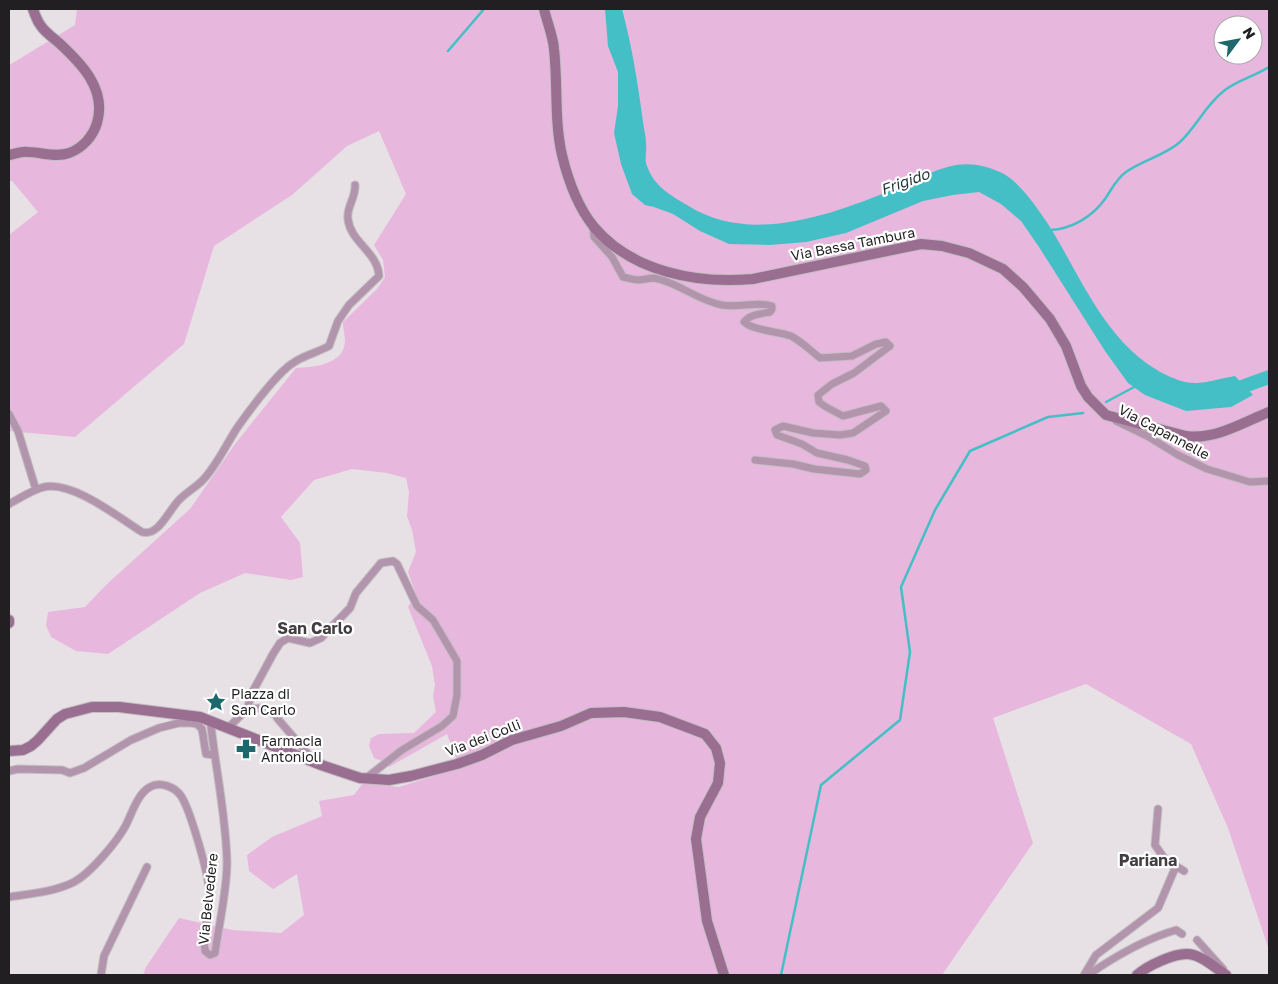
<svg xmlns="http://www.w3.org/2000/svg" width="1278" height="984" font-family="'Golos Text',sans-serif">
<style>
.green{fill:#e7b7dd;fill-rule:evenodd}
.water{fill:#45bfc6}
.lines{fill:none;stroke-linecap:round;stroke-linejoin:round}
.stream{stroke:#45bfc6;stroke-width:2.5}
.river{stroke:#45bfc6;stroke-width:14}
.street-casing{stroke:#c3bec2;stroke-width:9}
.secondary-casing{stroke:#c3bec2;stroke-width:12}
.street{stroke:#b295ac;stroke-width:7}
.secondary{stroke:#996e91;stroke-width:10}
.labels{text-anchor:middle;stroke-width:4.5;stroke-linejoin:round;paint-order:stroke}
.street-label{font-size:14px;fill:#211f21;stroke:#fff}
.poi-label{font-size:14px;fill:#211f21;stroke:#fff;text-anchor:start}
.water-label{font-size:15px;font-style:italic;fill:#1e3435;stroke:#fff}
.quarter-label{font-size:16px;font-weight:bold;fill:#423d40;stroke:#fff}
</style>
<rect width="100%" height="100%" fill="#e7e1e5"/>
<!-- green -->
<path class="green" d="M77,9h1192v941l-41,-122 -37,-84 -105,-60 -93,34 40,125 -91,132h-799l3,-8 33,-49 53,12 49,3 23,-18 -7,-41 -24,15 -24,-18 -2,-16 25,-18 50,-21 -3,-15 35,-6 9,-12 36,4 61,-19 -13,-34 -58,33 -7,-6 -8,-3 -5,-12 2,-8 8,-4 35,-1 22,-21 -3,-16 2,-11 -3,-19 -24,-59 8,-13 -8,-22 8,-20 -4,-22 -5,-14 2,-24 -3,-14 -19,-5 -35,-4 -38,11 -33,37 19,26 3,34 -12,3 -46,-7 -45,20 -92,61 -32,-3 -25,-14 -5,-12 2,-13 37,-5 22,-23 83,-75 45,-65 61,-76c18,-1 47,-3 49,-26 0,-6 -2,-14 -2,-20l34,-33 8,-12 -2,-17 -9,-15 32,-51 -27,-63 -32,15 -55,49 -78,51 -30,98 -109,93 -66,-6v-196l29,-23 -26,-31h-3v-117h2l64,-39zM1223,25h30v30h-30z"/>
<!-- water -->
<path class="water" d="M605,9h17c10,37 16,75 21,113 1,7 3,15 3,22 1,7 -2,16 1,22 7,20 23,29 40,39 64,41 145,9 208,-16 41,-17 64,-37 109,-15 16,9 34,35 44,50 33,52 56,117 114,149 10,5 22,10 33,10 13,0 27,-5 40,-7l18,19 -22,12 -45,4 -41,-16 -17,-12 -23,-32 -66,-104 -18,-26 -20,-17 -22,-12 -26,3 -30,6 -77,32 -40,9 -36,3 -41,-1 -29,-13 -27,-17 -19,-7 -9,-2 -13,-11 -11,-30 -7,-31 4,-27v-34l-10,-26z"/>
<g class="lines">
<!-- stream -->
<path class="stream" d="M448,51l36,-42
M1050,230c22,-1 42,-13 55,-31 7,-10 11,-20 21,-27 17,-12 38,-16 54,-30 17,-16 26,-38 45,-52 13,-10 30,-14 44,-23
M1106,402l30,-16
M781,975l40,-190 79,-65 10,-68 -9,-65 34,-77 35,-59 78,-34 35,-4"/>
<!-- river -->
<path class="river" d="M1228,392l41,-15"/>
<defs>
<path id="street" d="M593,226l1,11 18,20 11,20c5,1 10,3 15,3 5,0 11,-2 16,-2 24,4 44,23 68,27 16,3 37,-4 50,1v3l-2,3c-9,2 -20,2 -26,10 10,9 34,9 47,14 10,5 20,15 29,22l32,-2 24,-12 10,-2 4,4 -36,27 -22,11 -14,11 1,7 7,5 17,9 38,-10 5,5 -33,22 -13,2 -27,-2 -30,-7 -8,4 2,5 25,9 15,9 31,7 17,6 1,4 -6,4 -46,-5 -21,-5 -38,-4
M9,414l9,17 18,59
M1116,421l31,15 31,19 29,14 43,13 19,-1
M9,504c11,-6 23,-14 35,-17 29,-6 74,30 98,45 17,5 27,-23 38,-33 7,-7 16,-12 23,-19 14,-15 23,-35 34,-52 12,-17 30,-41 45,-56 14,-15 30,-17 47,-26l9,-25 11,-16 30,-29c-1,-24 -29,-34 -31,-57 -2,-12 8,-21 7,-34
M244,709l21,-1 8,6
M277,718l37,43
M228,728l19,-19 6,-18 20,-37 7,-11 8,-5 22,5 11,-5 29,-30 6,-15 25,-30 12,-2 4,3 20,42 16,14 24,41v34l-4,21 -11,10 -40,24 -37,29
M9,771l9,-2 44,1 8,3 14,-5 47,-28 28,-12 20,-5h12l6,1 5,5 4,25 8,1
M1176,866l8,5
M9,897c20,-3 44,-5 63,-14 17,-8 45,-41 54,-58 6,-12 12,-32 24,-38 10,-6 25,0 31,9 9,13 28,79 28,95 1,8 0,18 -1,27 -2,6 -4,12 -4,18 -1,5 1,11 1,15l5,4 5,-2c4,-29 12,-62 12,-91 -1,-46 -11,-91 -16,-136l1,-5
M1197,940l26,29
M101,975l3,-19 43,-89
M1084,975l12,-20 62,-47 18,-42 -9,-4 -12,-17 3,-36
M1088,975c26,-18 57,-36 88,-45l6,4"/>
<path id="secondary" d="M544,9c3,13 9,27 10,40 4,35 0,71 8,106 6,25 15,51 32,72 38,45 103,57 159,52l168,-35 21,2 27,7 34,16 20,18 27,32 16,27 15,40 7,11 18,18 80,21c29,4 56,-13 83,-24
M9,155c6,-1 12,-4 19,-3 13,0 28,6 41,1 14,-5 24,-17 28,-30 10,-34 -16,-60 -39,-81 -6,-5 -13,-10 -17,-16 -4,-5 -6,-11 -8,-17
M9,620v3
M9,751l14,-1 8,-4 7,-6 19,-21 8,-5 27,-7h27l81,10 121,48 39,13 29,2 22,-4 46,-12 25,-9 30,-15 49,-14 30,-13 33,-1 36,5 45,17 11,14 4,15 -2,20 -18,34 -4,22 11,82 17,54
M1137,975c10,-9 37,-22 51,-21 14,1 27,14 38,21"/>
</defs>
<!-- street casing -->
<use href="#street" class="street-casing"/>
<!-- secondary casing -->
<use href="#secondary" class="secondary-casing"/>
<!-- street -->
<use href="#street" class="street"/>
<!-- secondary -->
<use href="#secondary" class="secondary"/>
</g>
<!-- icons -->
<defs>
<symbol id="sight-bare" viewBox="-9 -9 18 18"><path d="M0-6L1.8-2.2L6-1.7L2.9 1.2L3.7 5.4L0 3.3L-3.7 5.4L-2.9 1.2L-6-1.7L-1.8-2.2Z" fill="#1b696d" stroke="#fff" stroke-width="2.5" paint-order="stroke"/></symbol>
<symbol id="pharmacy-bare" viewBox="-9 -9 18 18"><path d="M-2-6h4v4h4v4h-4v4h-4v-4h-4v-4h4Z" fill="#1b696d" stroke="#fff" stroke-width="2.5" paint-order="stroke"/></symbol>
</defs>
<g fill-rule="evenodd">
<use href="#sight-bare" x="202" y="688" width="28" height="28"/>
<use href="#pharmacy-bare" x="232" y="735" width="28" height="28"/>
</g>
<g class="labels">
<!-- street labels -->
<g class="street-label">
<text transform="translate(853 244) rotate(-11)" y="5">Via Bassa Tambura</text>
<text transform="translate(1164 432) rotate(28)" y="5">Via Capannelle</text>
<text transform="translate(483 738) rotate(-21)" y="5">Via dei Colli</text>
<text transform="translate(208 899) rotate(-84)" y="5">Via Belvedere</text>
</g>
<!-- poi labels -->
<g class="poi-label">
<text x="231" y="699">Piazza di<tspan x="231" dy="16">San Carlo</tspan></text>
<text x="261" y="746">Farmacia<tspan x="261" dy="16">Antonioli</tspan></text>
</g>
<!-- water labels -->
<g class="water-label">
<text transform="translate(905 182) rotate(-20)" y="5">Frigido</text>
</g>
<!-- quarter labels -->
<g class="quarter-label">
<text x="315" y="634">San Carlo</text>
<text x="1148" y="866">Pariana</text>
</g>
</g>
<!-- border -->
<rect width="1278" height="984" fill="none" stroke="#211f21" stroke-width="20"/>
<!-- north arrow -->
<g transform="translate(1238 40) rotate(58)"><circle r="24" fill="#ffffff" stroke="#a6a5a6"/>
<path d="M0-4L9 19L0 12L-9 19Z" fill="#1b696d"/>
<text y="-8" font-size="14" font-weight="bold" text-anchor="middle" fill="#211f21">N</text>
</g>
</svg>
